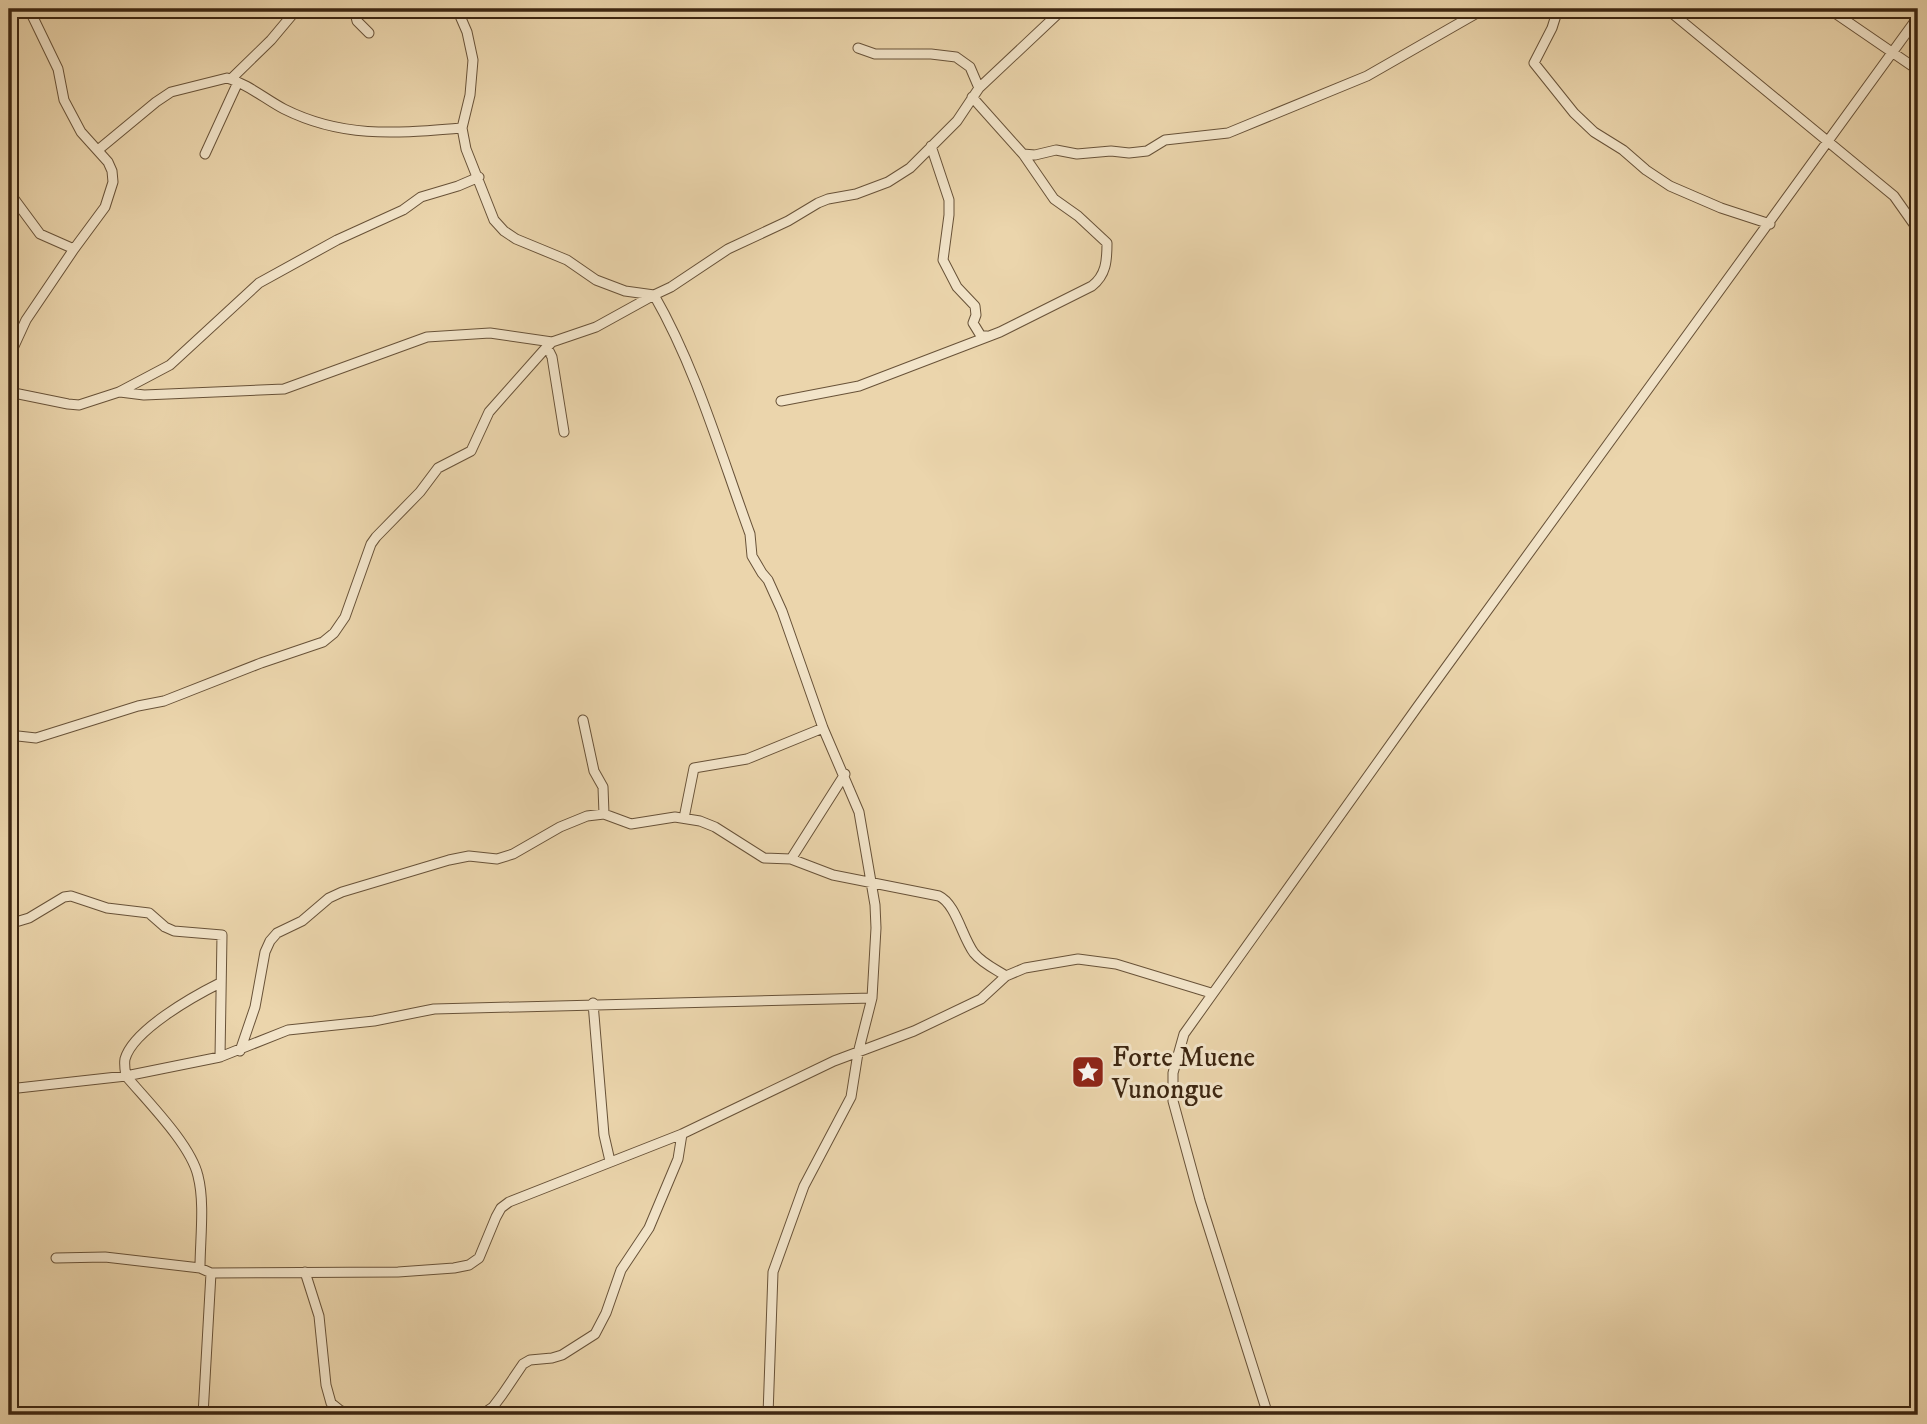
<svg xmlns="http://www.w3.org/2000/svg" width="1927" height="1424" font-family="'IM FELL DW Pica',serif">
<style>
.lines{fill:none;stroke-linecap:round;stroke-linejoin:round}
.minor-casing{stroke:#685238;stroke-width:11}
.minor{stroke:#f2e4c9;stroke-width:9}
.labels{text-anchor:middle;stroke-width:6;stroke-linejoin:round;paint-order:stroke}
.poi-label{font-size:28px;fill:#3d2611;stroke:#f2e4c9;text-anchor:start}
</style>
<rect width="100%" height="100%" fill="#ebd5ac"/>
<filter id="stains"><feTurbulence type="fractalNoise" baseFrequency=".00286" numOctaves="4"/><feColorMatrix values="0 0 0 0 .2 0 0 0 0 .09 0 0 0 0 .02 0 0 0 .5 -.17"/></filter>
<radialGradient id="worn" r=".72"><stop offset=".6" stop-color="#630" stop-opacity="0"/><stop offset="1" stop-color="#630" stop-opacity=".3"/></radialGradient>
<g class="lines">
<defs>
<path id="minor" d="M354,9l3,12 12,12
M457,9l10,23 6,28 -3,35 -8,33 4,21 28,71 10,11 12,8 51,21 29,20 29,11 29,4 17,-8 57,-38 60,-28 30,-18 10,-4 28,-5 32,-12 22,-14 47,-47 22,-33 84,-79
M1558,9l-6,19 -18,35 40,50 20,19 29,18 23,20 24,16 51,22 49,16
M1667,9l227,187 24,34
M1829,9l89,61
M858,48l17,6h56l25,3 14,10 9,21
M231,79l40,-39 26,-31
M931,146l18,54v15l-6,45 14,27 18,19 1,9 -3,8 8,13h6
M98,150l58,-48 15,-10 56,-14c21,6 38,21 57,31 60,30 114,24 178,19
M205,154l33,-72
M1023,154l12,1 21,-5 21,4 34,-3 18,2 18,-2 18,-11 63,-7 139,-57 117,-67
M9,192l31,42 34,15
M544,350l5,1 3,6 12,75
M9,357l17,-37 48,-71 31,-42 8,-25 -1,-11 -4,-9 -27,-30 -17,-32 -6,-31 -29,-60
M9,392l59,12 11,1 40,-13 51,-27 89,-82 78,-43 66,-30 18,-13 37,-11 21,-9
M120,392l24,3 140,-6 143,-52 63,-4 62,9
M781,401l78,-15 141,-54 92,-46c14,-11 15,-25 15,-43l-29,-27 -24,-17 -31,-45 -51,-57
M583,720l11,51 9,16 1,27
M9,735l27,3 102,-32 26,-5 97,-38 62,-21 11,-9 11,-16 26,-73 5,-7 44,-45 18,-24 33,-17 18,-39 55,-62 8,-8 44,-15 58,-32c42,73 67,160 96,239l2,22 10,17 6,7 14,31 41,117 36,84 16,93 1,23 -4,70 -14,55 -7,44 -47,89 -31,86 -5,143
M684,818l10,-50 53,-9 76,-31
M791,859l54,-85
M9,924l20,-6 35,-21 7,-1 36,12 42,5 16,14 9,4 48,4 -2,122
M593,1003l11,132 6,26
M240,1051l15,-44 10,-55 5,-11 7,-8 25,-12 27,-23 13,-6 107,-32 20,-4 28,3 16,-5 47,-27 27,-11 17,-2 27,10 44,-7 25,4 15,6 49,31 27,1 42,16 106,21c17,8 23,41 35,57 8,10 21,16 32,23
M9,1089l117,-13 94,-19 68,-27 86,-9 60,-12 438,-11
M56,1258l49,-1 95,11 11,5 187,-1 56,-4 15,-3 10,-7 17,-41 5,-9 8,-6 173,-68 152,-73 80,-30 67,-32 25,-23 19,-8 53,-9 38,5 95,29
M200,1268c0,-28 5,-65 -2,-92 -7,-31 -50,-74 -72,-100 -1,-6 -2,-11 -1,-17 8,-29 69,-63 95,-76
M305,1272l14,44 7,69 5,18 10,8 19,4
M203,1415l8,-142
M481,1415l12,-8 9,-12 21,-31 7,-4 22,-2 10,-3 33,-21 11,-21 15,-43 28,-42 29,-69 4,-25
M1268,1415l-68,-215 -27,-99v-28l11,-39 234,-328 500,-689"/>
</defs>
<!-- minor casing -->
<use href="#minor" class="minor-casing"/>
<!-- minor -->
<use href="#minor" class="minor"/>
</g>
<!-- icons -->
<defs>
<symbol id="sight-square" viewBox="-11 -11 22 22"><rect x="-9" y="-9" width="18" height="18" rx="4" fill="#8f2418" stroke="#f2e4c9"/><path d="M0-6L1.8-2.2L6-1.7L2.9 1.2L3.7 5.4L0 3.3L-3.7 5.4L-2.9 1.2L-6-1.7L-1.8-2.2Z" fill="#fff"/></symbol>
</defs>
<g fill-rule="evenodd">
<use href="#sight-square" x="1069" y="1053" width="38" height="38"/>
</g>
<g class="labels">
<!-- poi labels -->
<g class="poi-label">
<text x="1112" y="1066">Forte Muene<tspan x="1112" dy="32">Vunongue</tspan></text>
</g>
</g>
<!-- margin -->
<rect width="1927" height="1424" fill="none" stroke="#ebd5ac" stroke-width="35"/>
<rect x="10" y="10" width="1906" height="1403" fill="none" stroke="#3d2611" stroke-width="3.5"/>
<rect x="18" y="18" width="1892" height="1389" fill="none" stroke="#3d2611" stroke-width="2"/>
<rect width="100%" height="100%" filter="url(#stains)"/>
<rect width="100%" height="100%" fill="url(#worn)"/>
</svg>
